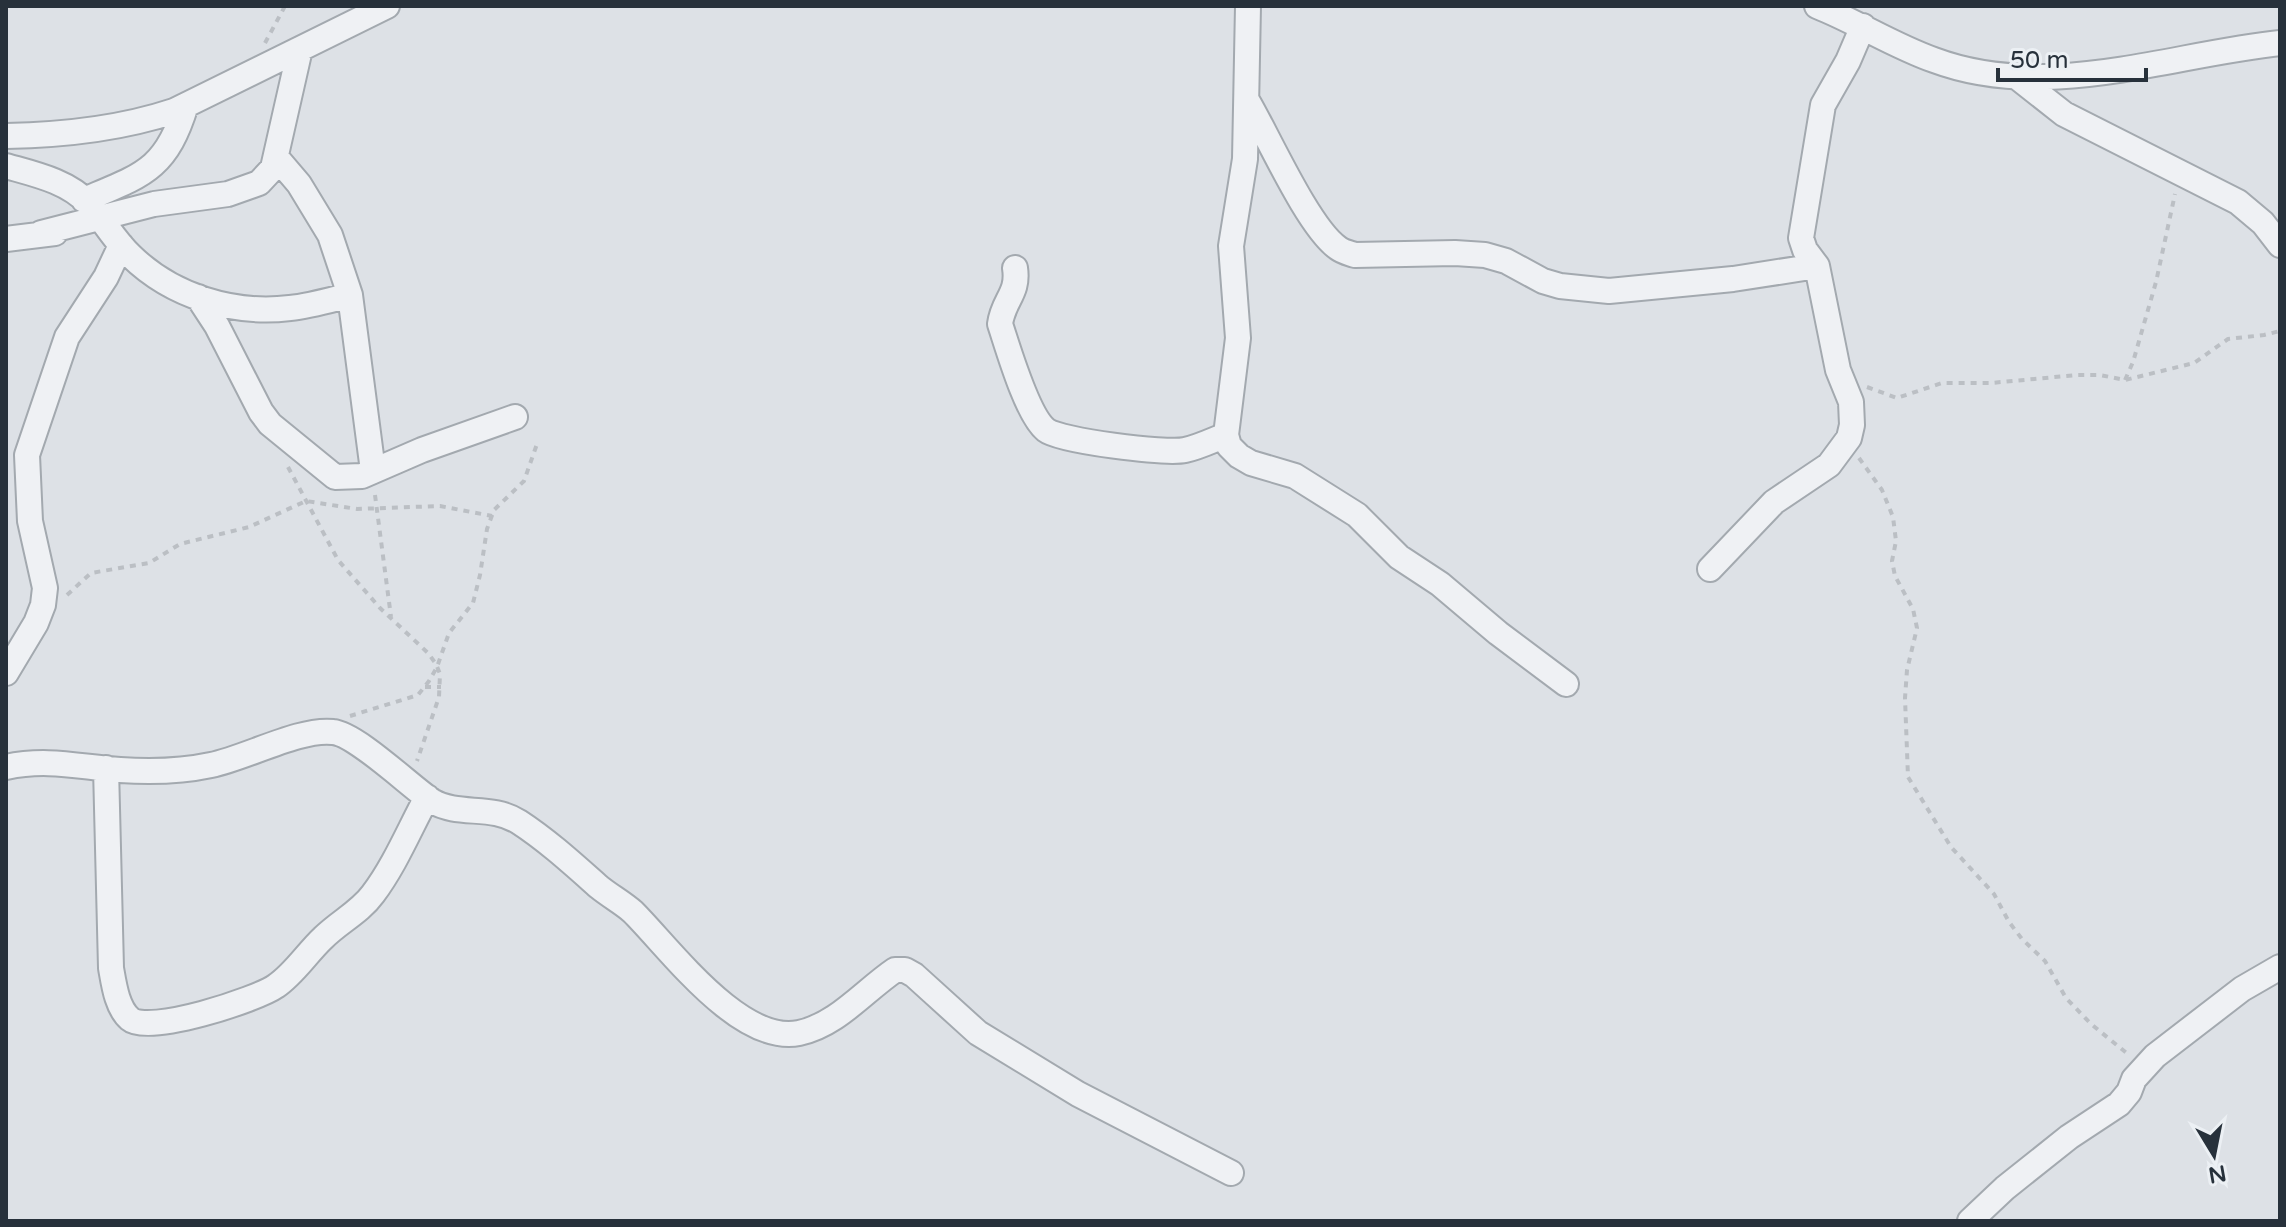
<svg xmlns="http://www.w3.org/2000/svg" width="2286" height="1227" font-family="'Varela Round',sans-serif">
<style>
.lines{fill:none;stroke-linecap:round;stroke-linejoin:round}
.minor-casing{stroke:#a3a9af;stroke-width:28}
.path{stroke:#bbbfc4;stroke-width:4;stroke-dasharray:6 6;stroke-linecap:butt}
.minor{stroke:#eff1f4;stroke-width:24}
</style>
<rect width="100%" height="100%" fill="#dde1e6"/>
<g class="lines">
<defs>
<path id="minor" d="M1248,6l-3,153 -14,87 7,92 -12,97 3,11 10,10 12,7 44,13 62,39 42,42 41,27 58,49 68,51
M1817,6c40,16 77,40 117,54 112,42 233,-5 346,-17
M2017,77l47,37 174,88 25,21 17,22
M1248,102c20,34 60,125 90,146 5,4 11,5 17,7l100,-2 30,2 21,6 37,20 17,5 49,5 124,-12 84,-13
M6,136c56,-1 114,-7 168,-25l213,-105
M276,157l23,27 31,51 20,60 23,176
M6,166c28,8 62,15 83,38 15,17 26,37 42,52 41,40 102,59 159,52 20,-2 40,-8 60,-13
M84,200c59,-25 82,-30 102,-95
M41,233l113,-29 74,-10 31,-11 14,-15 27,-119
M6,239l49,-6
M1015,268c4,26 -12,32 -15,56 8,24 27,91 46,106 14,11 120,24 139,20 14,-3 28,-10 41,-15
M198,297l19,29 44,86 9,12 65,53 27,-1 60,-26 93,-33
M1710,569l64,-67 55,-37 20,-27 3,-13 -1,-23 -13,-32 -21,-104 -12,-16 -4,-12 22,-133 25,-44 15,-35
M6,673l30,-50 7,-18 2,-17 -15,-67 -3,-66 40,-118 39,-60 15,-32
M6,767c42,-9 73,0 114,3 29,2 63,1 91,-5 35,-7 89,-37 122,-33 23,2 78,55 99,69 27,16 59,3 87,21 29,19 54,42 80,65 11,9 24,16 34,25 37,37 107,133 166,121 38,-8 65,-42 96,-63h10l9,5 64,58 100,61 153,79
M106,768l5,200c3,17 6,40 19,51 18,16 126,-19 146,-33 18,-12 31,-33 47,-48 16,-16 37,-26 50,-44 22,-29 37,-66 54,-97
M1970,1221l35,-33 64,-51 50,-33 10,-12 5,-13 21,-23 87,-67 38,-22"/>
</defs>
<!-- minor casing -->
<use href="#minor" class="minor-casing"/>
<!-- path -->
<path class="path" d="M265,43l20,-37
M2125,380l8,-18 23,-80 19,-88
M1867,387l30,11 45,-15h49l86,-8h23l25,5 69,-17 34,-24 36,-4 16,-4
M1859,458l23,32 11,27 3,24 -4,20 3,15 18,33 4,19 -10,42 -2,28 3,79 43,70 43,47 15,28 13,17 23,22 21,37 25,26 38,31
M288,467l50,93 42,48 48,45 8,11 4,10 -1,23 -22,64
M375,495l16,122
M67,595l24,-22 58,-10 31,-19 69,-17 57,-26 51,8 83,-3 52,10
M425,687h16
M350,716l68,-21 11,-14 8,-14 12,-34 24,-30 7,-28 7,-46 7,-19 30,-29 13,-37"/>
<!-- minor -->
<use href="#minor" class="minor"/>
</g>
<!-- border -->
<rect width="2286" height="1227" fill="none" stroke="#27313b" stroke-width="16"/>
<!-- north arrow -->
<g transform="translate(2214 1155) rotate(170)" stroke="#ecf0f4" stroke-width="6" paint-order="stroke">
<path d="M0-6L14 30L0 20L-14 30Z" fill="#27313b"/>
<text y="-12" font-size="22" font-weight="bold" text-anchor="middle" fill="#27313b">N</text>
</g>
<!-- scale -->
<path d="M1998 68v12h148v-12" fill="none" stroke="#27313b" stroke-width="4"/>
<text x="2010" y="68" font-size="24" fill="#27313b" stroke="#ecf0f4" stroke-width="6" paint-order="stroke">50 m</text>
</svg>
